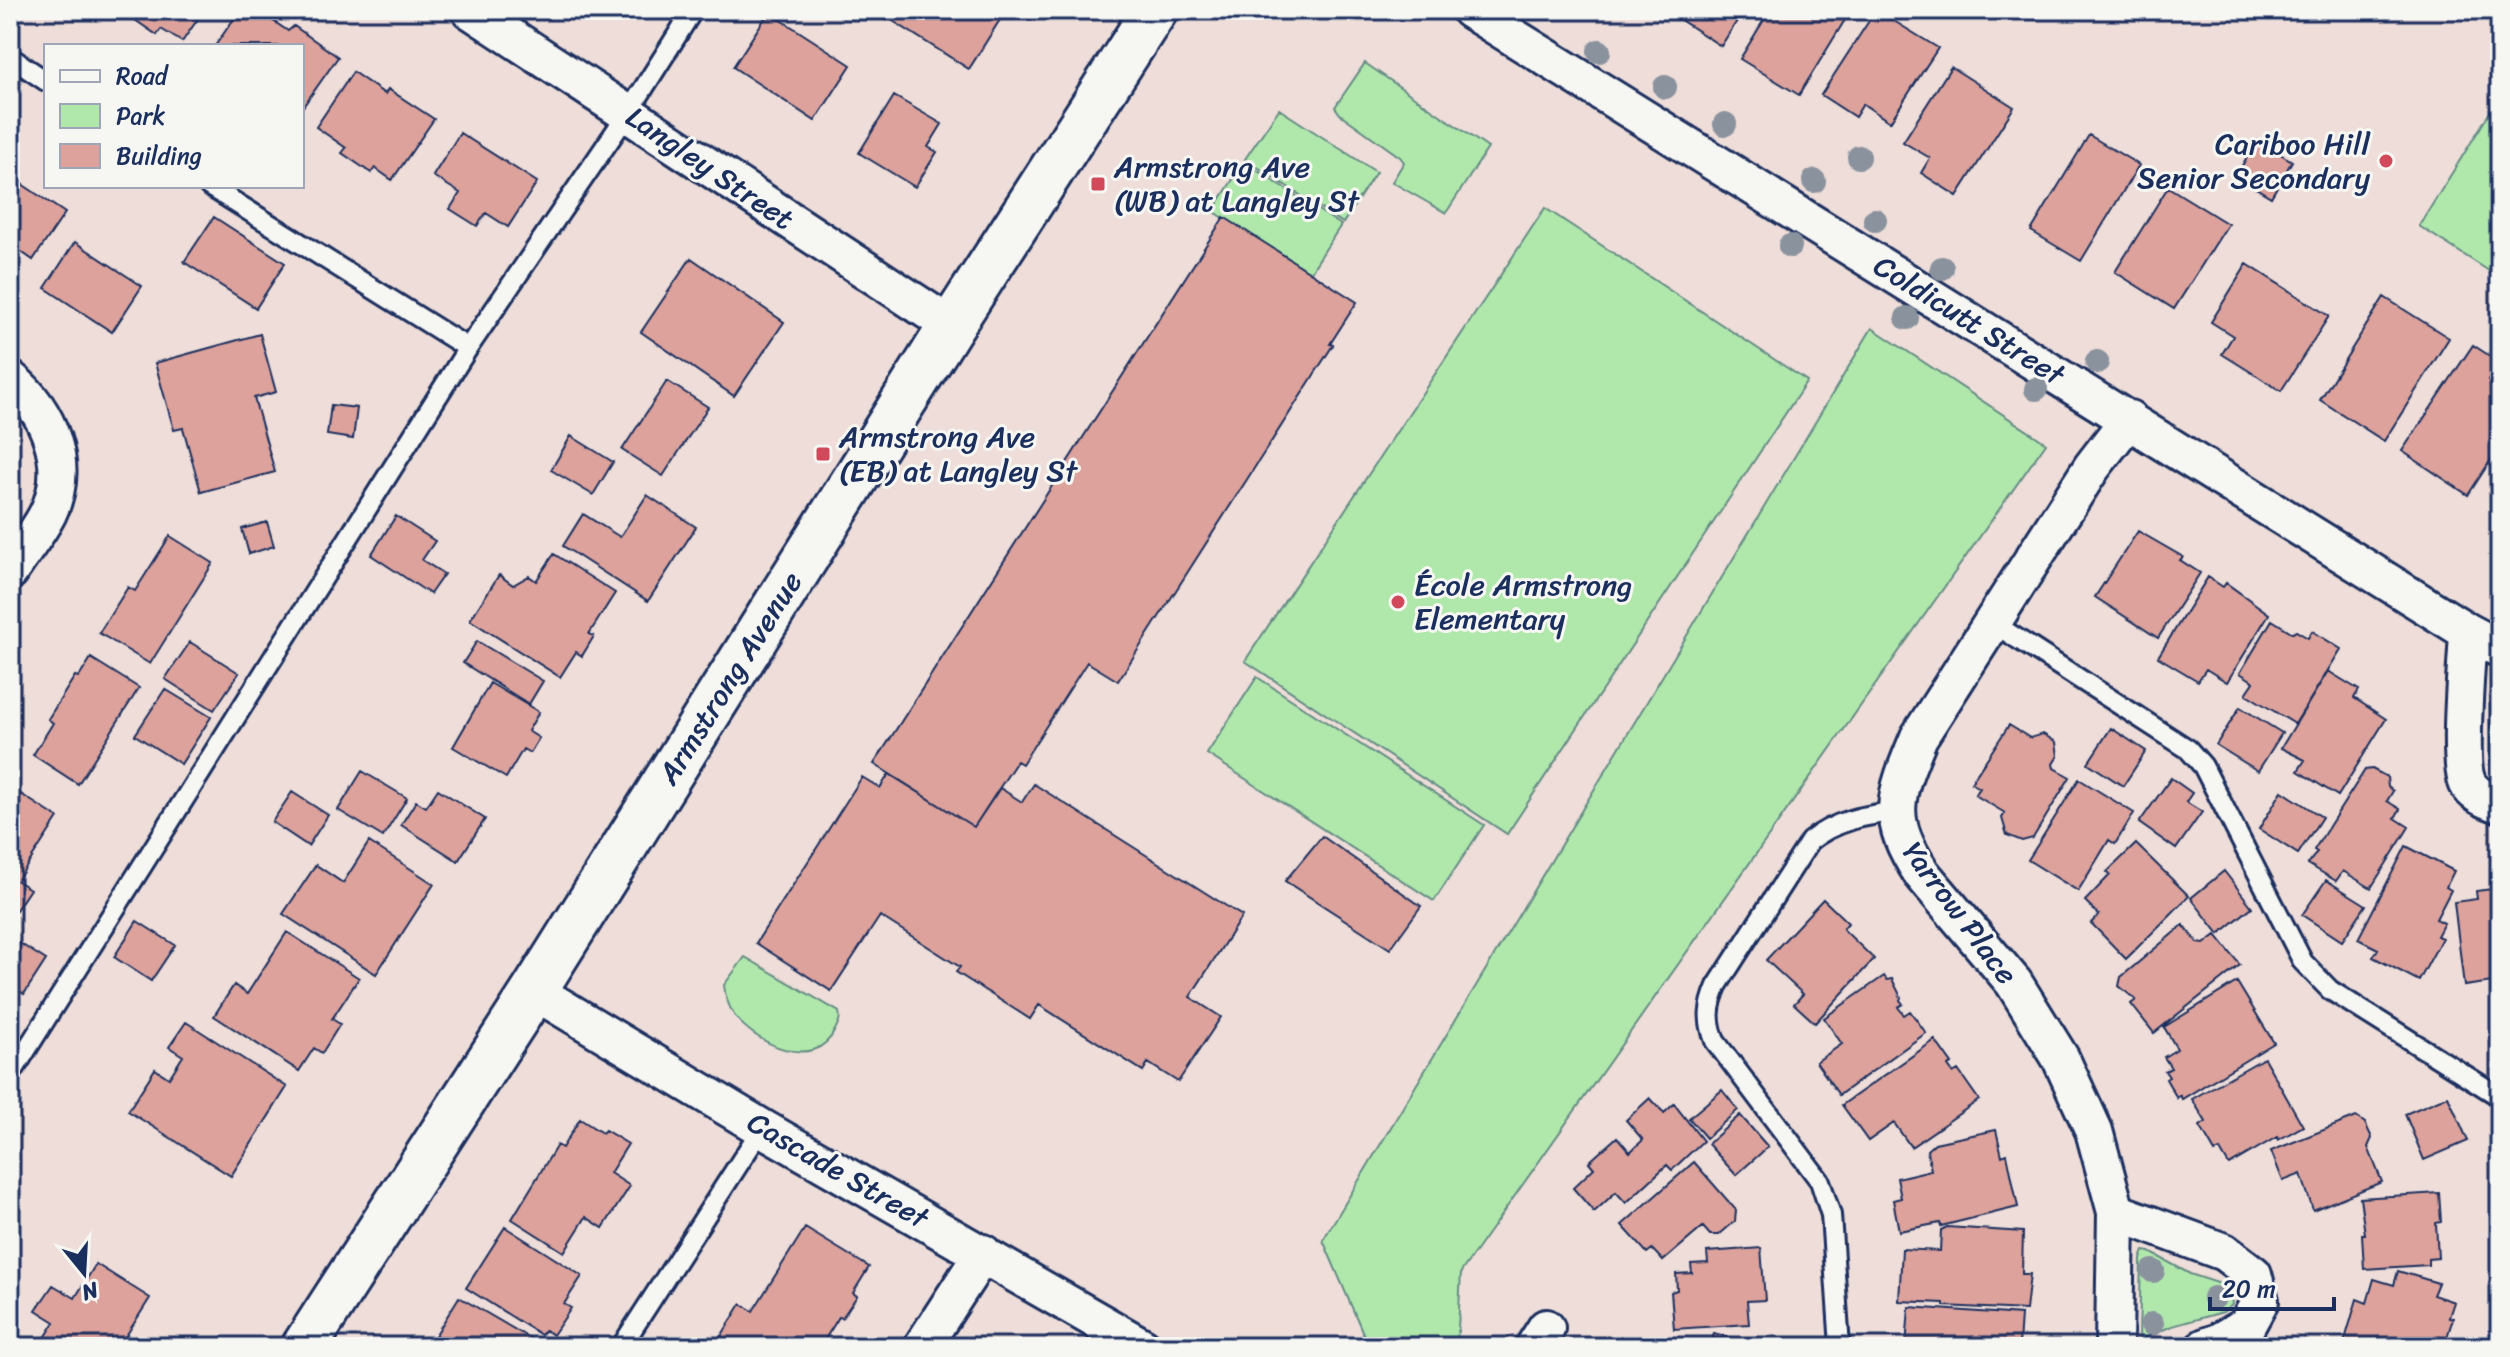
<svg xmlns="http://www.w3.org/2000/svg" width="2510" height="1357" font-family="Sriracha,sans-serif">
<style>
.green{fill:#b0e8ac;stroke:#668c85;stroke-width:2}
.building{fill:#dca29b;stroke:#1b2f5e;stroke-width:2}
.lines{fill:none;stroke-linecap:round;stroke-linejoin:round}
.service-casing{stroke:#1b2f5e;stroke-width:24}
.minor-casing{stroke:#1b2f5e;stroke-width:42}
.tertiary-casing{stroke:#1b2f5e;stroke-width:50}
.service{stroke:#f6f6f2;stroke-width:18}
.minor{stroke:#f6f6f2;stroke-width:36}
.tertiary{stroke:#f6f6f2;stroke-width:44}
.tree{fill:#8a929e}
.poi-dot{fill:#d1495b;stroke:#f6f6f2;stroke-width:3}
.labels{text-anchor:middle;stroke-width:6;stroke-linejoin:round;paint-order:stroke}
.poi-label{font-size:30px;fill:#1b2f5e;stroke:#f6f6f2;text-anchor:start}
.street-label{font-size:30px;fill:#1b2f5e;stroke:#f6f6f2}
</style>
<rect width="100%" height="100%" fill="#eeddd8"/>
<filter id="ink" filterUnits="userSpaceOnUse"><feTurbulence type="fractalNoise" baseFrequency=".0125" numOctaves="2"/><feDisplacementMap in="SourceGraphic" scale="16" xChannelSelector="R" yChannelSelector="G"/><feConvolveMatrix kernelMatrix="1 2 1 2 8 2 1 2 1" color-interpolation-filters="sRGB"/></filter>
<g filter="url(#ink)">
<!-- green -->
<path class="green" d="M1365,63l123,85 -42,65 -54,-31 12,-20 -4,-5 -60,-43 -5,-7z
M2500,96v182l-81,-52z
M1279,109l97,63 -33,51 -98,-64z
M1244,162l97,63 -31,48 -97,-62z
M1545,208l262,173 -300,453 -262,-173z
M1872,328l174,115 -585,829 -4,75h-88l-46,-107z
M1257,677l227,148 -50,76 -227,-147z
M2500,688v87l-8,-7 -2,-11v-50l3,-12z
M745,957l94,55c2,8 -1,11 -4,18 -21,43 -80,13 -101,-15 -6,-10 -9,-20 -10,-30z
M2144,1251l6,1 40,22 31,10 10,11 1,10 -9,7 -51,14 -33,14 2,-81z"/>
<!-- building -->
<path class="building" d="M134,10h70l-22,32 -21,-13 -4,6 -22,-15 4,-7z
M240,10h17l31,21 6,-5 44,31 -36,51v-62h-87z
M889,10h117l-37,59 -84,-53z
M1665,10h79l-23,36z
M1770,10h81l-52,85 -59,-36z
M1876,10l62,38 -48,74 -27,-18 -8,13 -34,-22z
M769,12l82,53 -36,56 -82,-54z
M1951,67l63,40 -57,89 -36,-23 9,-15 -27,-16z
M353,72l32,22 3,-5 46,30 -42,61 -17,-12 -4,5 -29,-20 4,-5 -30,-21z
M894,96l48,28 -14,23 9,5 -22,35 -56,-34z
M460,133l77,49 -29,45 -22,-14 -9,13 -27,-17 10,-16 -27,-17z
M2089,135l50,30 -58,96 -50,-30z
M2257,140l35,21 -21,36 -35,-21z
M10,176l55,37 -32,47 -23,-16z
M2168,187l60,37 -54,85 -59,-37z
M214,217l71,46 -29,45 -72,-46z
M1224,217l133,85 -27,42 3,1 -215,336 -31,-19 -65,102 -5,-3 -43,66 -100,-63z
M75,242l67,44 -30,46 -67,-44z
M691,258l93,64 -50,74 -93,-64z
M2247,264l82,52 -48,75 -59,-37 11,-18 -22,-14z
M2384,297l65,41 -65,103 -64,-41z
M260,334l16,58 -22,6 21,74 -74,20 -18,-64 -9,2 -19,-67z
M2473,345l26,17 -11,18 12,7v59l-32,49 -66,-44z
M667,381l41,26 -45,69 -41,-26z
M331,405l26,3 -4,31 -26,-4z
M571,436l42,26 -20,33 -42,-25z
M647,495l49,32 -48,74 -85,-55 20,-32 37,23z
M396,516l39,25 -13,19 22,14 -14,20 -59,-39z
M267,522l7,24 -25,8 -7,-25z
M2138,531l45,26 -3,3 20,13 -42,65 -63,-41z
M170,536l43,27 -63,101 -51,-31 29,-46 7,4z
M554,554l61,39 -26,41 5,2 -12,20 -6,-4 -16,25 -90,-57 29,-45 14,10 16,-9 7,5z
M2208,577l15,10 3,-4 43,31 -42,68 -21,-13 -8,12 -40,-24z
M2272,620l21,13 3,-2 12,7 4,-7 29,18 -46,75 -49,-30 8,-12 -14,-9z
M477,641l66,40 -14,23 -66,-41z
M190,642l49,31 -25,37 -49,-31z
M91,658l48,30 -61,96 -45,-29 20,-32 -5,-4 27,-43 4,1z
M2328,671l31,19 -5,8 32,21 -48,77 -40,-25 7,-11 -24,-12z
M490,683l49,29 -11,19 11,7 -9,15 -7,-4 -17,29 -53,-31z
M165,689l46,28 -30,47 -46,-29z
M2240,707l42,26 -24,38 -42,-26z
M2009,725l21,13 13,-4 13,8 2,14 -5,8 1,4 16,9 -37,61 -11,3 -15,-6 -5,-17 3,-5 -30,-18 5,-7 -9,-5z
M2111,728l35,23 -23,35 -35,-23z
M2372,769l15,8 1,10 5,4 -6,10 13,8 -5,9 14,9 -38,61 -28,-17 -7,10 -28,-17 9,-12 -3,-2 51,-80z
M362,771l45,27 -24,39 -45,-27z
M889,774l85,53 26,-39 22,14 12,-18 208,132 -52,81 31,20 -43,65 -30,-19 -5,8 -104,-66 -9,14 -74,-47 4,-5 -80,-51 -49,75 -75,-48 106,-166 18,11z
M2171,778l21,15 -6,9 16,10 -26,37 -37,-26z
M2079,779l55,34 -19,31 -6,-4 -31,51 -50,-31z
M10,787l48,31 -41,63 13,8 -20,30z
M438,789l47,30 -27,42 -57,-36 15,-24 10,6z
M2282,791l40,26 -24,37 -39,-25z
M292,792l36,23 -20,31 -36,-24z
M1322,836l99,70 -31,43 -105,-68z
M369,842l65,42 -58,90 -93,-60 33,-49 27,18z
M2136,844l53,52 -63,63 -35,-36 8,-8 -14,-14 25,-26 -3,-3z
M2406,846l48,25 -8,16 5,3 -15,29 8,4 -7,13 5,2 -23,43 -46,-24 5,-8 -20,-10z
M2224,871l28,36 -33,27 -28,-36z
M2326,880l40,25 -24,36 -40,-26z
M2500,888v93l-36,5 -10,-84 23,-3 -1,-8z
M1823,899l25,24 -5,6 31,30 -59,64 -21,-19 9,-10 -37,-34z
M137,921l38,24 -24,36 -37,-24z
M2183,925l15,18 6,1 12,-9 24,30 -86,68 -23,-29 5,-4 -17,-14 2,-9z
M287,932l72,46 -27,41 8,5 -18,29 -8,-5 -15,23 -85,-55 20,-31 13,9z
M10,937l36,23 -22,34 -14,-9z
M1884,976l3,4 5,-1 9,18 -1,3 3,4 -5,3 6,8 6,-4 16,22 -87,62 -23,-33 26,-18 -18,-26z
M2237,982l37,61 -92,56 -2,-4 -3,3 -11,-19 3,-2 -4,-6 6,-3 -7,-11 13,-8 -13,-22z
M186,1022l101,65 -56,89 -103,-65 27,-42 14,9 14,-22 -14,-9z
M1935,1040l17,24 -4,2 5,7 5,-3 21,30 -68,47 -17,-24 -26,18 -26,-36z
M2264,1058l39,68 -25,14 -1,-3 -48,28 -9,-15 -5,2 -15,-26 6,-4 -14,-23z
M1722,1090l16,20 -32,28 -17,-20z
M2448,1096l20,45 -44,19 -19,-46z
M1650,1098l14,15 10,-9 29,37 -31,29 -5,-5 -41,38 -10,-11 -22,20 -21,-24 21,-20 -5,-6 28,-25 13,15 13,-12 -17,-20z
M1740,1115l28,32 -32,28 -28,-31z
M2356,1117l9,6 7,15 -4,9 14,35 -69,28 -12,-36 -18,7 -12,-30z
M580,1119l22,14 3,-3 23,14 -18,29 20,13 -27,42 -17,-11 -22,35 -52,-33 45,-74 5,3z
M1996,1130l6,26 5,-2 11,53 -77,19 -1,-3 -41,8 -6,-31 8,-2 -4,-20 34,-8 -4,-20 8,-7z
M1694,1162l42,48 -1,11 -16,14h-9l-7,-8 -40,34 -11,-12 -5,4 -25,-28z
M2439,1193l2,29 -5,1 2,35 -10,1v6l-64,4 -2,-35h3l-5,-36z
M505,1227l77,49 -18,28 7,4 -18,27 -8,-5 -4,5 -75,-47z
M1947,1227l76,5 -1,42h8l-4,36 -82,-4v-3l-45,-2 3,-52 38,2 1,-21z
M805,1228l64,39 -16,26 4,3 -15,22 -3,-1 -19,30h-98l-5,-4 24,-39 12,7z
M1761,1248l4,52 -18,1 2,23 -75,5 -3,-37 6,-2 -1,-16 16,-1 -1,-9 17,-1 -1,-11z
M96,1264l54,34 -31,49h-80l16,-25 -19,-12 17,-25 22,13z
M2398,1271l40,12 -5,12 21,7 -5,15 4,1 -9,29h-87l-13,-4 13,-44 10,4 7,-24 20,6z
M459,1297l79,46 -3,4h-81l-19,-11z
M1909,1307l112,8 -2,30 -3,-1v3h-110z
M1714,1333l49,14h-53z"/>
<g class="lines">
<defs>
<path id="service" d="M10,57l36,24
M209,186l259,162
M1993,623l195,126 15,17 100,196 27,28 170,107
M10,1076l458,-728 160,-235 65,-103
M621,1347l141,-219
M1840,1347l-9,-132 -11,-34 -105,-140c-8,-21 -7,-34 2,-55l93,-145c26,-21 54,-25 87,-30"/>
<path id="minor" d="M470,10l481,316
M1470,10l998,622 32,17
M10,379c39,32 61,86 38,134 -10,20 -26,39 -38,58
M2468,632c-1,28 -11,132 0,152 6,11 21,17 32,20
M534,991l228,137 381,219
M2116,1212l108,40 29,22 7,27 -13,24 -29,17 -13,5
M922,1347l61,-94
M1534,1347l12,-19
M2114,1347l2,-135 -22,-81 -33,-72 -47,-76 -92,-109c-37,-57 -28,-77 -3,-137l173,-270 37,-48"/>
<path id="tertiary" d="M304,1347l230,-356 417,-665 204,-316"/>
</defs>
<!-- service casing -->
<use href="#service" class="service-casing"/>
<!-- minor casing -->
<use href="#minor" class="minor-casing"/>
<!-- tertiary casing -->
<use href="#tertiary" class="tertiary-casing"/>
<!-- service -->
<use href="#service" class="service"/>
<!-- minor -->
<use href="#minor" class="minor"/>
<!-- tertiary -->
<use href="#tertiary" class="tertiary"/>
</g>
<!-- trees -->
<g class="tree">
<circle cx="1599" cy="51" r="12"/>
<circle cx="1665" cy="87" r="12"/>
<circle cx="1725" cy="124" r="12"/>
<circle cx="1859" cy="157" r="12"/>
<circle cx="1814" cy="181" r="12"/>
<circle cx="1875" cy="220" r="12"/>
<circle cx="1790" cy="246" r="12"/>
<circle cx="1942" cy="268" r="12"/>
<circle cx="1907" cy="318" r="12"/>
<circle cx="2097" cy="362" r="12"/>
<circle cx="2036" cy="389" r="12"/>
<circle cx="2153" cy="1271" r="12"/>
<circle cx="2214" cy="1298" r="12"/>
<circle cx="2152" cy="1324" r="12"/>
</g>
</g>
<!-- markers -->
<g class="poi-dot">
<circle cx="2386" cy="161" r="8"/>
<rect x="1090" y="176" width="16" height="16" rx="4"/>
<rect x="815" y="446" width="16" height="16" rx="4"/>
<circle cx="1398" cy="602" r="8"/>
</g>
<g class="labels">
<!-- poi labels -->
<g class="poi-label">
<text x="2370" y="154" text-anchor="end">Cariboo Hill<tspan x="2370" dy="34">Senior Secondary</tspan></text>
<text x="1114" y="177">Armstrong Ave<tspan x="1114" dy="34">(WB) at Langley St</tspan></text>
<text x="839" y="447">Armstrong Ave<tspan x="839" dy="34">(EB) at Langley St</tspan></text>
<text x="1414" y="595">École Armstrong<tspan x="1414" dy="34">Elementary</tspan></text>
</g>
<!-- street labels -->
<g class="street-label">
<text transform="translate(710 168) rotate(34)" y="10">Langley Street</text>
<text transform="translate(1969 320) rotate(32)" y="10">Coldicutt Street</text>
<text transform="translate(730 678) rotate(-58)" y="10">Armstrong Avenue</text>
<text transform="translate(1960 913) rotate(53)" y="10">Yarrow Place</text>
<text transform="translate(838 1170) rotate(30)" y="10">Cascade Street</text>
</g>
</g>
<!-- margin -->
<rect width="2510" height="1357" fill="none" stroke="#f6f6f2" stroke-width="40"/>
<rect x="20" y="20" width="2470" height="1317" fill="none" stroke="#1b2f5e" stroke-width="3" filter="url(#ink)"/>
<!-- legend -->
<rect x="44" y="44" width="260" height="144" fill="#f6f6f2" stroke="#9ea6b7" stroke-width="2"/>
<rect x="60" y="70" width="40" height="12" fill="#f6f6f2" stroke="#9ea6b7" stroke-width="2"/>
<text x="116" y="84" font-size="24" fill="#1b2f5e">Road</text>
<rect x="60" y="104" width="40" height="24" fill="#b0e8ac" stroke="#9ea6b7" stroke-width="2"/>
<text x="116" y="124" font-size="24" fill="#1b2f5e">Park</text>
<rect x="60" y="144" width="40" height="24" fill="#dca29b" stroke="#9ea6b7" stroke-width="2"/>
<text x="116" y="164" font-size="24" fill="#1b2f5e">Building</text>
<!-- north arrow -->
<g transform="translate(84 1273) rotate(162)" stroke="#f6f6f2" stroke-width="6" paint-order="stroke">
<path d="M0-6L14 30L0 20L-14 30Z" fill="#1b2f5e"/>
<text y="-12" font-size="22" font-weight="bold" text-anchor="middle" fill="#1b2f5e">N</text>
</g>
<!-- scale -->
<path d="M2210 1297v12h124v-12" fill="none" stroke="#1b2f5e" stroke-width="4"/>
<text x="2222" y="1297" font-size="24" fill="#1b2f5e" stroke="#f6f6f2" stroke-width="6" paint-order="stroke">20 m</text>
</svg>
